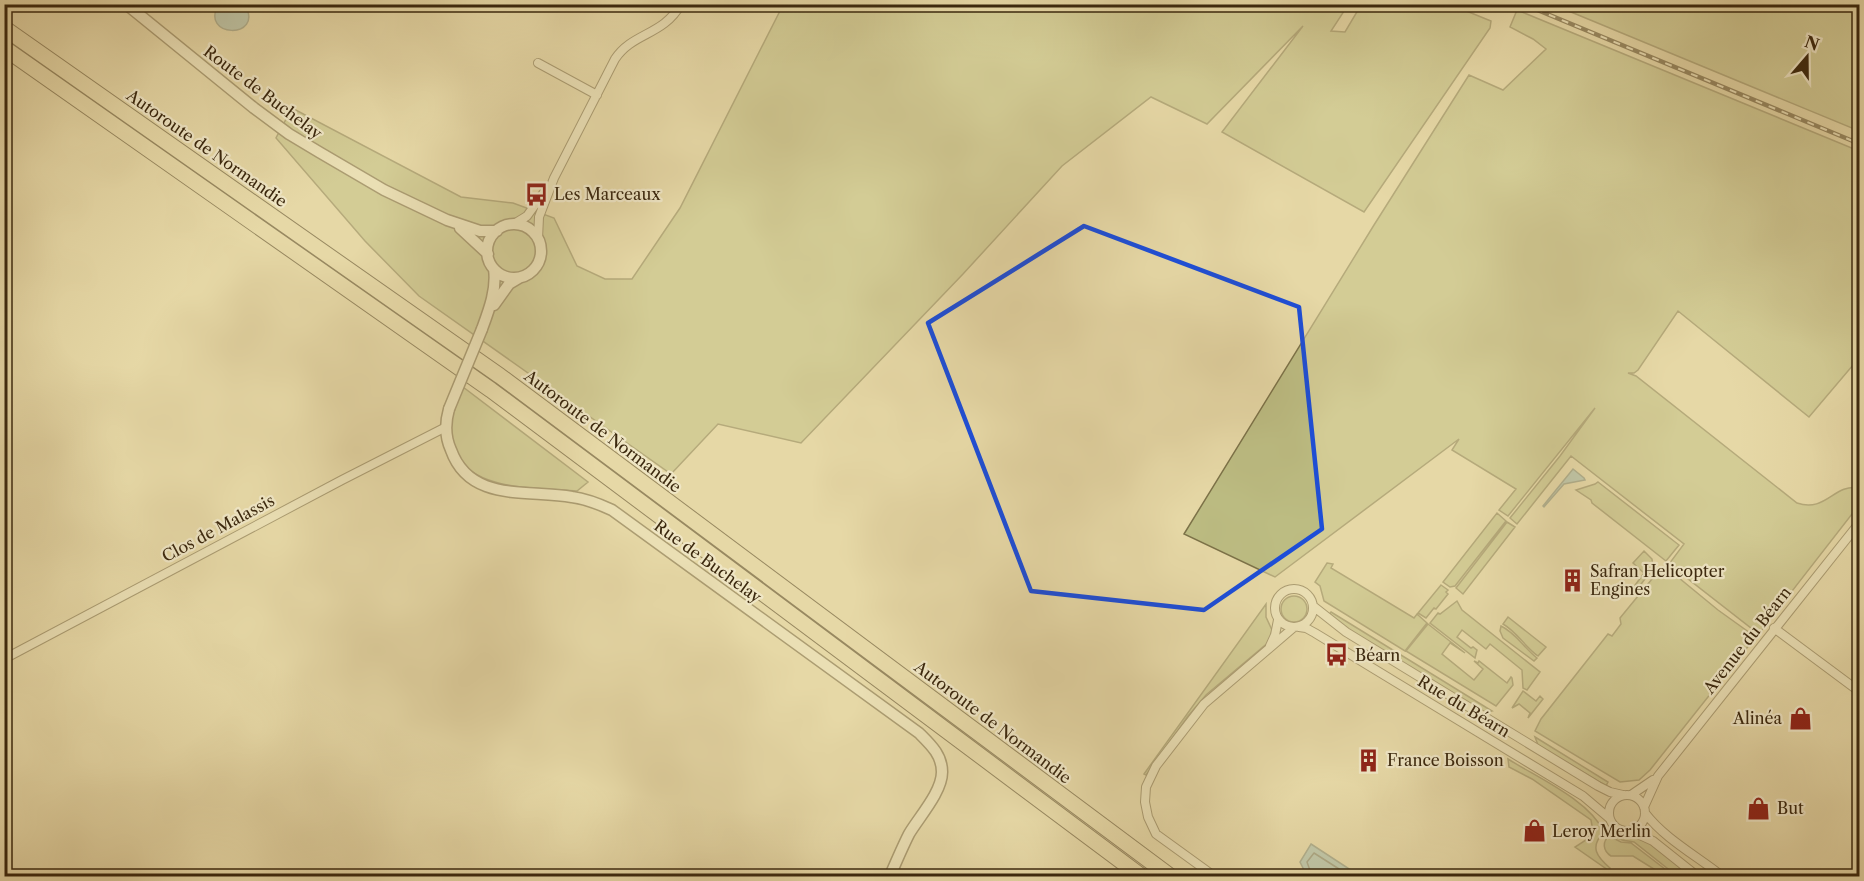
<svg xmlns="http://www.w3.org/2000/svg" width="1864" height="881" font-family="'Libre Caslon Text',serif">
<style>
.green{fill:#bcbc82;stroke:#7c7248;stroke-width:1.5}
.water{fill:#99b8b1;stroke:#737e70;stroke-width:1.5}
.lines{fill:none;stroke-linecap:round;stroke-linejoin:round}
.shore{stroke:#6a7060;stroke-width:1.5}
.minor-casing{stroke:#665434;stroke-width:10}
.tertiary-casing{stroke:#665434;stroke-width:13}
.motorway-casing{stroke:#3b280e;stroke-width:17}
.minor{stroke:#efe6c5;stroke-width:8}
.tertiary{stroke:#efe6c5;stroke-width:10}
.motorway{stroke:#e6d8a6;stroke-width:15}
.rail-casing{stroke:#3b280e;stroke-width:4.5}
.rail{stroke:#efe6c5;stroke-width:2;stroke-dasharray:7;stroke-linecap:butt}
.tertiary-bridge-casing{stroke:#665434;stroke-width:13;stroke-linecap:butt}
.tertiary-bridge{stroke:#efe6c5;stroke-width:10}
.marked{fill:none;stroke:#1d4ed8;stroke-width:4.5;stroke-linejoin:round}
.labels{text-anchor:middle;stroke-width:4.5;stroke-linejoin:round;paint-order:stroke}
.street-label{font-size:16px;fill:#3b280e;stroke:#efe6c5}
.poi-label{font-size:16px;fill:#3b280e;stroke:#efe6c5;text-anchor:start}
</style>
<rect width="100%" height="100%" fill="#e6d8a6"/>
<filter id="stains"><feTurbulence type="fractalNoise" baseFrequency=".00333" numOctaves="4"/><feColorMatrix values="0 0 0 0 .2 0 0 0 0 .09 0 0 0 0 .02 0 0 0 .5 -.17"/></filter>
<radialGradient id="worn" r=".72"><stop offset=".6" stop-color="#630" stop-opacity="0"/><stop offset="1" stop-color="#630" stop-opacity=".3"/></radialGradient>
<!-- green -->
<path class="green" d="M1449,4l42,17 -1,7 -126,184 -142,-80 81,-106 -96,98 -56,-27 -89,69 -99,108 -162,169 -83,-19 -47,50 -252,-178 -54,-55 -89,-103 16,-30 169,89 52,6 41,15 23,48 28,13h27l48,-71 103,-203h565l-17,26 14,1 16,-27z
M1554,5h305v126z
M1517,10l342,141v207l-50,59 -131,-106 -40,59 -4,3h-6l8,3 161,127c29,10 37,-20 62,-15v17l-98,126 -10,-3 -82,-64 15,-20 -113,-88 -54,68 -7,-6 50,-62 35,-48 -87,108 -9,-6 17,-21 -64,-39 7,-11 -184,138 -91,-43 190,-309 95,-150 34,15 43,-41 -13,-10 -23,-12z
M463,387l125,95 -11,9c-51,-4 -134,2 -126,-73 1,-10 8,-22 12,-31z
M1598,482l81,63 -13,16 -74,-58 -1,-3 -15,-10 19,-6z
M1497,513l9,8 -51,65 -5,1 -7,-5z
M1507,522l8,5 -52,67 -7,-6z
M1644,551l8,8 1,9 -17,23 -3,-3 11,-15 -11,-10z
M1327,563l6,1 -2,4 83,50 3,-4 10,9 -22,28 -81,-50 -4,-15 -5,-4z
M1661,568l7,1 50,41 32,23 4,6 -104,131 -11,10 -19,2 -85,-51 6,-12 67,-85 4,2 9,-12 -1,-6z
M1441,585l7,5 -2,2 2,2 -12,15 -2,-1 -8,10 -8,-5z
M1281 609a13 13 0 1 1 26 0a13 13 0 1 1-26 0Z
M1457,601l5,9 78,62 -13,18 -4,-2 -1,-18 -32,-26 -4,5 -24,-19 -5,7 14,11 2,-1 4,3 -2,8 -45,-35 8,-10 2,1z
M1266,604v13l6,13 -2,11 -64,54 -18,21 -42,59 -2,-1z
M1331,612l161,99 -8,2 -142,-86 -14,-11z
M1508,617l38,30 -8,9c-13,-9 -21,-24 -35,-32z
M1428,624l37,29 -15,-10 -8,11 32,26 9,-11 -9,-8 4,2 1,-2 28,22 4,-6 1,1 1,7 -17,21 -90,-55z
M1501,626c15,7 23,22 36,32l-3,3 -31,-23 -3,-7z
M1523,691l13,10 4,-5 3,3 -15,19 2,-5 -11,-9 -7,4z
M1535,737l73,45 -2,4 -68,-41z
M1508,759c30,19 81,41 96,73 -15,15 -7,25 6,36l-2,2 -33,-23 11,-7 7,-9 -2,-11 -59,-41 -23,-12z
M1613,834l33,6 47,36h-16l-43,-34 -12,-2 -11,-5z
M1609,836l12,6 10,1 43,33h-9l-32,-20h-22c-8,-5 -9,-14 -2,-20z"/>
<!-- water -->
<path class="water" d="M219,4l26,1c20,35 -47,33 -26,-1z
M1573,469l11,9 1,2 -21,4 -20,23 -1,-1z
M1311,844l49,32h-53l-7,-14z"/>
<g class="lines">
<!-- shore -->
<path class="shore" d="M1312,876l-5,-14 7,-9 36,23"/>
<defs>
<path id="minor" d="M538,63l59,32
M514,224l13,-8 18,-25
M538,239l1,-22 15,-39 61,-119c18,-27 48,-23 66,-55
M1275 608a19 19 0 1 1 38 0a19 19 0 1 1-38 0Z
M1313,606l33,26 252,154 12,6 13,3
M1299,627l7,1 9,5 268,163 26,22
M1774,628l86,64
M1270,646l5,-11 3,-15
M4,659l338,-179 104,-53
M1609 813a18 18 0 1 1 36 0a18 18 0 1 1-36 0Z
M1631,795l22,-15
M1644,807l14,-31 202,-254
M1645,813c20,26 52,43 77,63
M1631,831l22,10 44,35
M1214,876l-58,-42 -8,-17 -3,-15 1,-15 10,-21 48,-62 89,-76"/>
<path id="tertiary" d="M126,4l128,104 35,26 30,18 65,38 63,30 33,11h17
M487 251a27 27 0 1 1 54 0a27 27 0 1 1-54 0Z
M460,228l28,26
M494,305l15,-21 10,-6
M482,329c7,-19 15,-40 12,-60
M449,409c-4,14 -4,28 2,41 19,53 77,39 121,47 15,2 27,7 40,13l307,223c12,12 23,22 23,39 0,20 -23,45 -33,62 -7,14 -13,28 -19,42"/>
<path id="motorway" d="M4,28l496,348 670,500
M4,48l487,342 650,486"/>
</defs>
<!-- minor casing -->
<use href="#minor" class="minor-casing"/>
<!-- tertiary casing -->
<use href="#tertiary" class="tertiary-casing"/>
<!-- motorway casing -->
<use href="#motorway" class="motorway-casing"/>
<!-- minor -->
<use href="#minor" class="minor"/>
<!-- tertiary -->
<use href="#tertiary" class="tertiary"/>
<!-- motorway -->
<use href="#motorway" class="motorway"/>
<defs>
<path id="rail" d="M1523,4l337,140"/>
</defs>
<!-- rail casing -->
<use href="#rail" class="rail-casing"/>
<!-- rail -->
<use href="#rail" class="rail"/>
<defs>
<path id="tertiary-bridge" d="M449,409l33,-80"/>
</defs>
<!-- tertiary-bridge casing -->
<use href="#tertiary-bridge" class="tertiary-bridge-casing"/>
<!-- tertiary-bridge -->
<use href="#tertiary-bridge" class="tertiary-bridge"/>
</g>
<!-- marked area -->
<path d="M0 0H1864V881H0ZM1084,226l215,81 23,222 -118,81 -173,-19 -103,-268z" fill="#e6d8a6" fill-opacity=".55" fill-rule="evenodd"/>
<path class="marked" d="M1084,226l215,81 23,222 -118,81 -173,-19 -103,-268z"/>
<!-- icons -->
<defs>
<symbol id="bus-bare" viewBox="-9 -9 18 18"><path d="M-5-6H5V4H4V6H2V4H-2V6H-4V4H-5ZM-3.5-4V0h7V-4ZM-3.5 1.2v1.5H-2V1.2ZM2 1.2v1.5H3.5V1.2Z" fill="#8f2418" stroke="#efe6c5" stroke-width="2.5" paint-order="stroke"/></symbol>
<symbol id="building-bare" viewBox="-9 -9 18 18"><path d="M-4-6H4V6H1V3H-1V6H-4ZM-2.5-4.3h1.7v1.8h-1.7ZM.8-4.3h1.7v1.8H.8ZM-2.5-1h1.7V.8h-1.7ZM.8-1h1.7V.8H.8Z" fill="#8f2418" stroke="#efe6c5" stroke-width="2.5" paint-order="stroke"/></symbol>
<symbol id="shop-bare" viewBox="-9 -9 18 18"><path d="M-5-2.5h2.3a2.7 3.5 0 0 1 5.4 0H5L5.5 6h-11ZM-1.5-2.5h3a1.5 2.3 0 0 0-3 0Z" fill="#8f2418" stroke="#efe6c5" stroke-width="2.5" paint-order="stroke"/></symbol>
</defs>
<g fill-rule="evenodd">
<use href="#bus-bare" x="520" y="178" width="33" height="33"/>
<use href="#building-bare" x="1556" y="564" width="33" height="33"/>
<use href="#bus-bare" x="1320" y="638" width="33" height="33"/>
<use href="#shop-bare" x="1784" y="702" width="33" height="33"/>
<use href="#building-bare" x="1352" y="744" width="33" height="33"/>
<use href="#shop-bare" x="1742" y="792" width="33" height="33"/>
<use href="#shop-bare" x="1518" y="814" width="33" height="33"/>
</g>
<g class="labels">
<!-- street labels -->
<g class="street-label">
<text transform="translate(263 92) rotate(37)" y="6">Route de Buchelay</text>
<text transform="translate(207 148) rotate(35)" y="6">Autoroute de Normandie</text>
<text transform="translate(603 431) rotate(37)" y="6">Autoroute de Normandie</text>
<text transform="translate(218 528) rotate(-28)" y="6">Clos de Malassis</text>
<text transform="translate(708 561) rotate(36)" y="6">Rue de Buchelay</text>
<text transform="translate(1747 640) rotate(-52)" y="6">Avenue du Béarn</text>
<text transform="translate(1464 706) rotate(31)" y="6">Rue du Béarn</text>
<text transform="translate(993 722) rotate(37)" y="6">Autoroute de Normandie</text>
</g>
<!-- poi labels -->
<g class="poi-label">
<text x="554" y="200">Les Marceaux</text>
<text x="1590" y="577">Safran Helicopter<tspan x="1590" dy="18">Engines</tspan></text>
<text x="1355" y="661">Béarn</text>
<text x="1782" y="724" text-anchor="end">Alinéa</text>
<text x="1387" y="766">France Boisson</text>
<text x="1777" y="814">But</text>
<text x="1552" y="837">Leroy Merlin</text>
</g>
</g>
<!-- margin -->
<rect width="1864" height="881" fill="none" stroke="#e6d8a6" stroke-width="24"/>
<rect x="6" y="6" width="1852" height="869" fill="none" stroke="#3b280e" stroke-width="3"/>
<rect x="12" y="12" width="1840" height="857" fill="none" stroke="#3b280e" stroke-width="1.5"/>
<!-- north arrow -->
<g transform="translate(1807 57) rotate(20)" stroke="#efe6c5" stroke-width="4.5" paint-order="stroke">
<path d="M0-4.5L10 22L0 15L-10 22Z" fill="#3b280e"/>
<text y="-9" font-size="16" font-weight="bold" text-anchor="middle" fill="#3b280e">N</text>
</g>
<rect width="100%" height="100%" filter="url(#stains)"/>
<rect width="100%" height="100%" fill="url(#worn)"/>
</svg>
